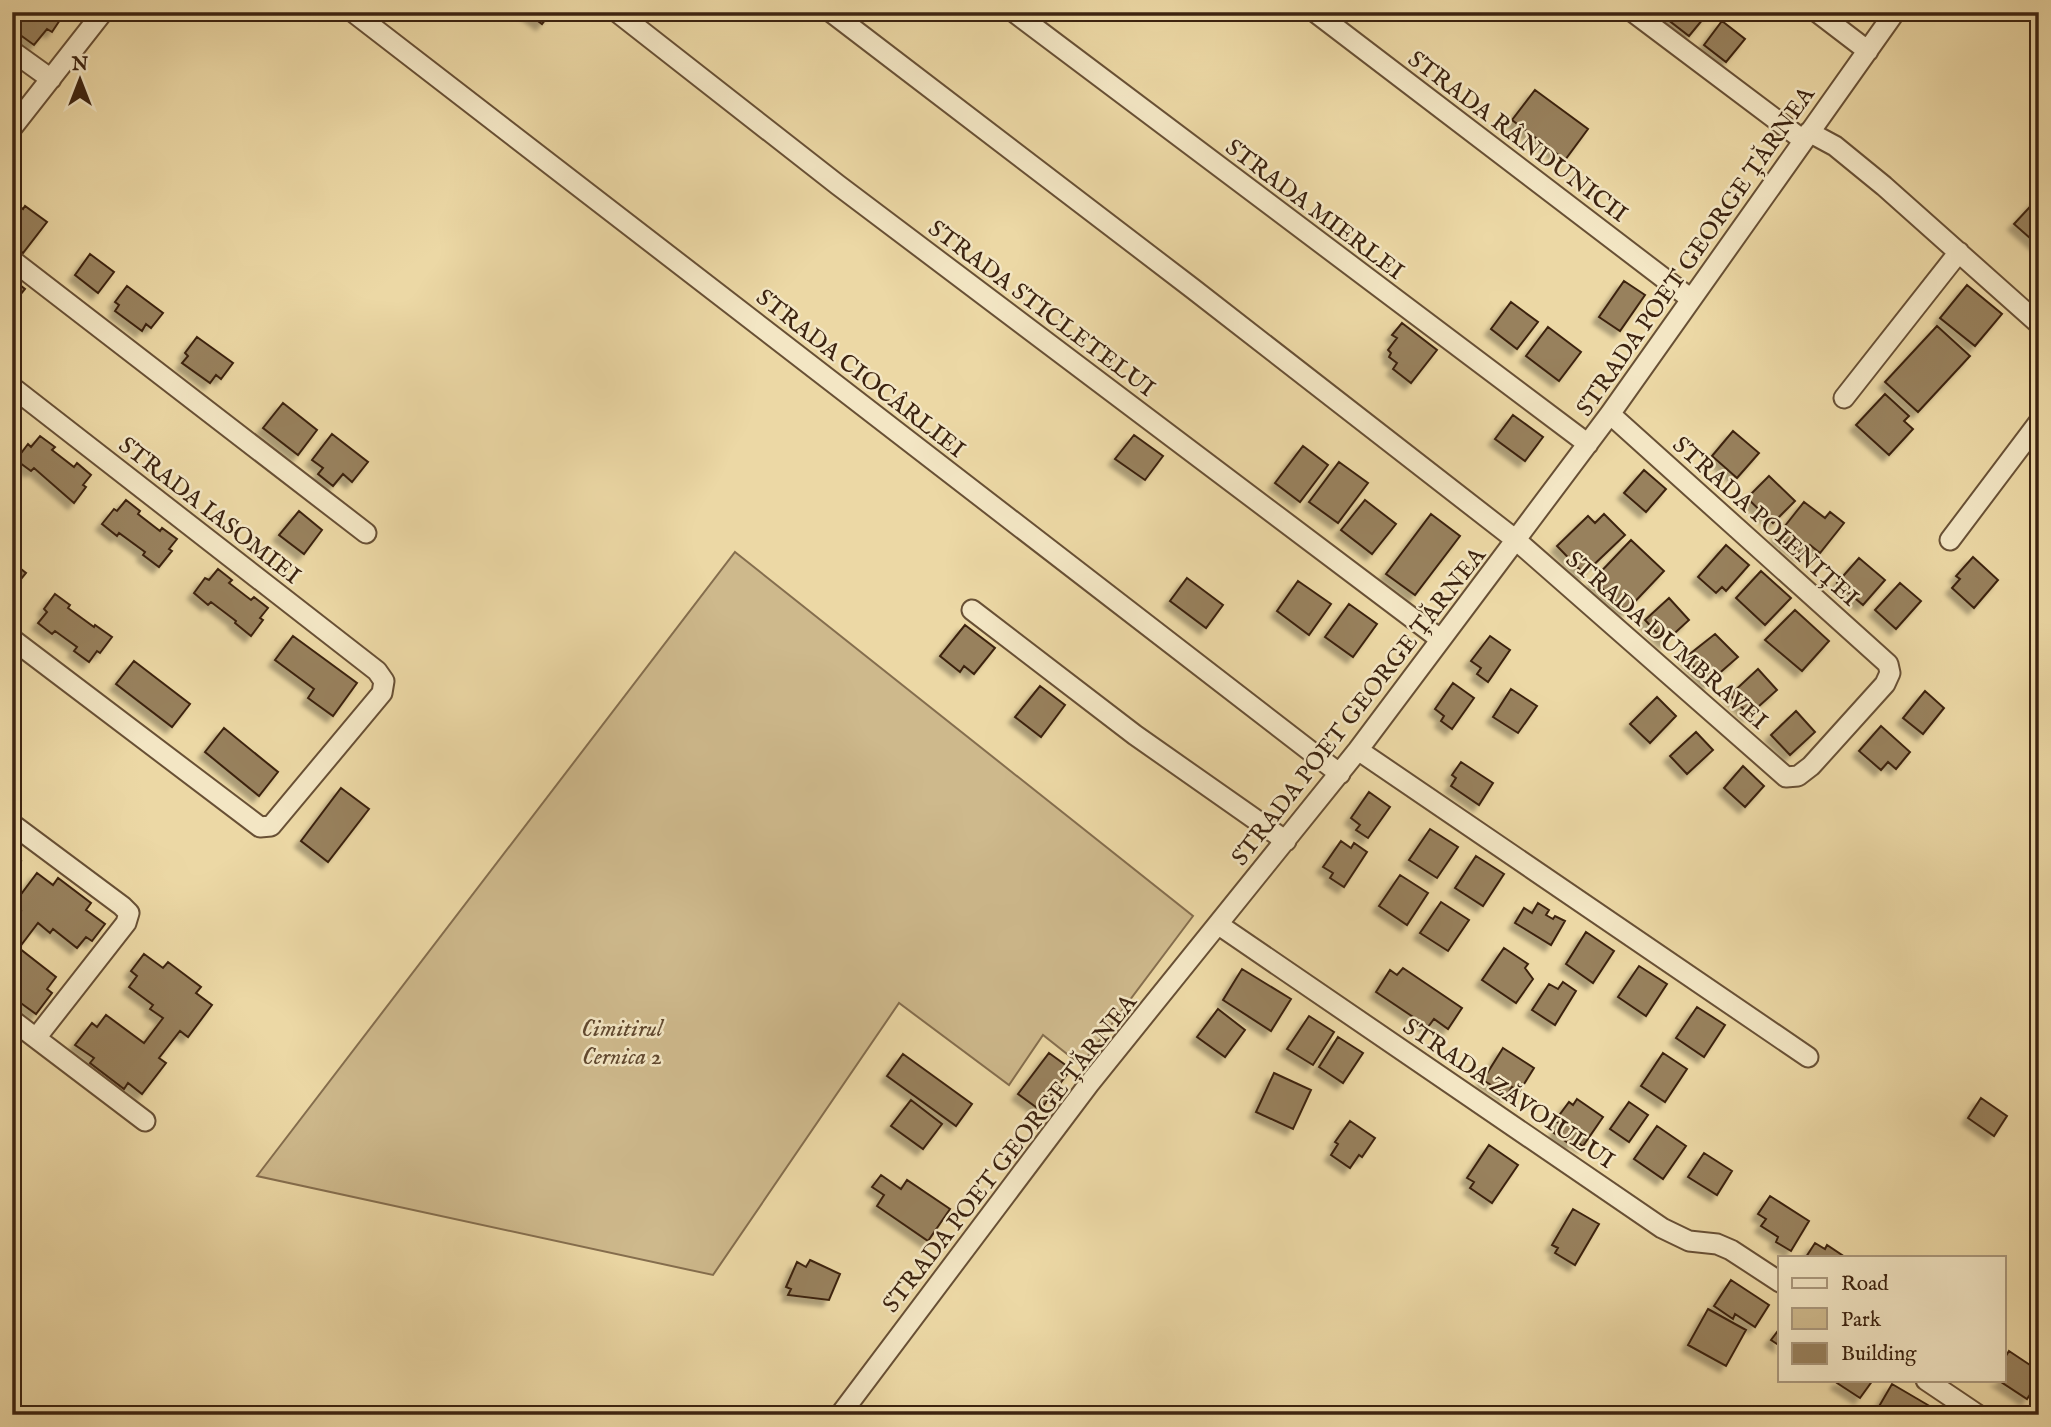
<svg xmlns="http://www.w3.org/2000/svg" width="2051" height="1427" font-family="'IM FELL English',serif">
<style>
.green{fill:#ceb98c;stroke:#856e4e;stroke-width:2}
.building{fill:#98815d;stroke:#3c2310;stroke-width:2;filter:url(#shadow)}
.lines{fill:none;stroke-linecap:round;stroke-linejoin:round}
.minor-casing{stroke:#685035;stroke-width:23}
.minor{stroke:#f3e6c4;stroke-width:19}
.labels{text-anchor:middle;stroke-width:5;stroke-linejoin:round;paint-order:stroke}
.street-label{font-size:24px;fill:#3c2310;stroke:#f3e6c4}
.park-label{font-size:24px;font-style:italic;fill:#60482f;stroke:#f3e6c4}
</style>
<defs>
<filter id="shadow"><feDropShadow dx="-6" dy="6" stdDeviation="2" flood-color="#0004"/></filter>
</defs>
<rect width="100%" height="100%" fill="#ecd8a5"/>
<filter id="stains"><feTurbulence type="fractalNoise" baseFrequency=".00286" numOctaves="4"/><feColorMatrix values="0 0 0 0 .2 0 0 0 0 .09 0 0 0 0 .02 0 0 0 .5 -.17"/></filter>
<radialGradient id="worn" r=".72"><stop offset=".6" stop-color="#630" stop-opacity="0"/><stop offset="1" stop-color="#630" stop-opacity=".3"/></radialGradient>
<!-- green -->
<path class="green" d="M735,552l458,364 -112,149 -38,-30 -34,50 -110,-82 -186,272 -456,-99z"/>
<!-- building -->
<path class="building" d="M21,12h29l10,8 -8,12 -5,-3 -13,16 -22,-16v-5z
M526,12h25l-9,12z
M1673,12h34l1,1 -19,23 -22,-17z
M1722,21l23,18 -19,23 -22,-17z
M1535,90l53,39 -23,31 -53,-40z
M2039,197v49l-25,-22z
M12,201l11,8 2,-3 22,16 -24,31 -11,-8z
M90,254l24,18 -16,21 -23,-18z
M12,279l13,10 -13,16z
M1624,281l21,14 -25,36 -21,-14z
M1967,285l35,29 -27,32 -35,-28z
M127,286l36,27 -12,15 -5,-4 -4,7 -27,-20 4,-6 -4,-3z
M1511,302l27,20 -21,27 -26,-20z
M1402,323l35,27 -26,33 -18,-14 4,-6 -8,-6 2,-4 -3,-3 9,-12 -5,-3z
M1937,326l33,30 -52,56 -33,-30z
M1548,327l33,25 -22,29 -33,-25z
M197,337l36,26 -12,16 -5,-4 -6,8 -28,-20 6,-7 -3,-3z
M1885,394l24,22 -5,5 9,8 -24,26 -33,-30z
M283,403l34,27 -19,25 -35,-27z
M1513,415l30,22 -18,24 -30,-22z
M1733,431l26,22 -22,25 -25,-22z
M332,434l36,28 -16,20 -9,-8 -10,12 -15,-12 5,-6 -11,-8z
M1134,435l29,21 -18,24 -30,-21z
M40,436l15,11 -3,3 22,17 3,-4 14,12 -8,10 3,2 -12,16 -40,-35 -3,3 -15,-11 12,-16 3,3z
M1303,446l25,19 -28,37 -25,-19z
M1339,462l29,21 -30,40 -29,-21z
M1644,470l22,19 -20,23 -22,-19z
M1769,476l26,25 -22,22 -26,-25z
M126,500l14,11 -2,3 22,17 2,-3 15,11 -8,10 3,2 -13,16 -16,-12 2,-3 -26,-19 -2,3 -15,-12 12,-15 3,2z
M1365,500l31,24 -24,30 -31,-24z
M1804,502l21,16 5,-6 14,11 -24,30 -10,-8 -8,10 -25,-19z
M299,511l23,19 -18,24 -25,-19z
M1431,514l29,22 -45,59 -29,-21z
M1604,514l21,21 -41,39 -27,-28 31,-30 7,7z
M1631,540l33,31 -38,40 -33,-31z
M1726,545l23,20 -23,26 -4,-4 -6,6 -18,-16z
M1973,557l25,23 -24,28 -22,-20 8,-9 -4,-3z
M1859,558l26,22 -22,25 -26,-22z
M12,562l14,11 -13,16 -1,-1z
M218,569l14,11 -3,3 22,17 3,-3 14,11 -8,10 3,2 -12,16 -16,-13 1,-2 -25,-19 -3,3 -14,-12 11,-15 4,2z
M1761,571l30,27 -26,27 -29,-27z
M1187,578l36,27 -17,23 -36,-27z
M1298,581l33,23 -22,31 -32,-24z
M1900,583l21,18 -25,28 -21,-19z
M55,594l15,11 -2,3 26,19 1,-2 17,12 -12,16 -3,-2 -8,11 -15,-11 3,-4 -22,-16 -3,3 -14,-11 9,-11 -3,-3z
M1669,598l20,22 -24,22 -20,-22z
M1349,604l28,20 -24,33 -28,-20z
M1795,610l34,31 -27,30 -37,-31z
M965,625l30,23 -21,26 -10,-8 -4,6 -20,-16z
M1715,634l23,23 -30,26 -22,-26z
M293,636l64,47 -24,33 -25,-18 6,-9 -39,-29z
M1490,636l20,14 -22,32 -11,-8 4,-6 -10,-7z
M134,661l56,43 -18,23 -56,-43z
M1758,669l19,21 -28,25 -19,-20z
M1453,683l21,15 -22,31 -11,-8 3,-5 -9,-7z
M1040,686l25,19 -24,32 -26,-20z
M1511,689l26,17 -19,27 -25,-16z
M1925,691l19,17 -21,26 -20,-16z
M1657,697l19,19 -26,27 -20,-19z
M1796,711l19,21 -25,23 -19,-20z
M1881,726l29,26 -14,17 -8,-7 -7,8 -22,-19z
M224,728l54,44 -19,24 -54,-44z
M1696,732l17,18 -26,24 -17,-18z
M1461,762l32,21 -14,22 -28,-19 5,-8 -4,-3z
M1743,766l21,20 -19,21 -21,-19z
M341,788l28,21 -41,53 -27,-21z
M1369,792l21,15 -22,31 -12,-8 4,-5 -9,-7z
M1430,829l28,18 -21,31 -28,-18z
M1341,841l10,7 3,-5 13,9 -23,35 -14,-9 3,-5 -10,-6z
M12,855l9,6 -8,10 -1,-1z
M1476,856l28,18 -21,32 -28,-18z
M37,873l16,12 5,-7 33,25 -5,7 19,14 -13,17 -6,-4 -9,11 -24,-19 -3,4 -12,-10 -19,25 37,29 -9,12 5,4 -16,21 -18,-13 -4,5 -2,-2v-82l9,-11 -8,-6z
M1400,875l28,18 -21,32 -28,-19z
M1441,902l28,18 -21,31 -28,-18z
M1538,903l11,7 -3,5 7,4 2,-3 10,5 -14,24 -36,-22 9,-15 8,5z
M1586,932l28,19 -21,32 -27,-19z
M1504,948l24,16 -3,4 8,11 -17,24 -34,-23z
M144,954l19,14 5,-6 33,25 -5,6 16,12 -24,32 -8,-6 -21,27 7,5 -24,31 -14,-11 -4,6 -34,-26 4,-5 -19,-13 17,-22 5,4 9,-12 38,28 19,-25 -13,-9 3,-4 -24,-18 8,-11 -6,-5z
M1639,966l28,18 -21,32 -28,-19z
M1403,968l59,40 -14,21 -14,-10 -6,8 -52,-35 14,-22 7,5z
M1242,969l49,30 -20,32 -48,-31z
M1563,982l13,9 -21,34 -23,-15 17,-26 9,5z
M1697,1007l28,18 -21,32 -28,-19z
M1218,1009l27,21 -20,27 -28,-20z
M1309,1016l25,16 -21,33 -26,-16z
M1338,1037l25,16 -20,30 -24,-16z
M1503,1048l31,20 -15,24 -7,-5 -5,8 -24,-15z
M1049,1053l22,16 -31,41 -22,-16z
M1663,1053l24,16 -22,33 -24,-16z
M903,1054l69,50 -16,22 -69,-50z
M1274,1073l37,17 -18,39 -37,-17z
M1981,1098l26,18 -13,20 -26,-18z
M1577,1099l26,18 -20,29 -9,-6 -3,5 -17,-12 6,-9 -5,-3 14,-19 4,3z
M911,1100l31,24 -19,25 -32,-23z
M1629,1102l19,13 -19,27 -19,-13z
M1350,1121l25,17 -13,19 -3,-2 -9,13 -19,-13 7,-11 -3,-2z
M1657,1126l29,20 -23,33 -29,-20z
M1489,1145l29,20 -26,38 -22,-15 4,-6 -7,-4z
M1704,1153l28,18 -15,24 -29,-18z
M881,1175l20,14 6,-9 43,29 -22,32 -51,-35 7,-11 -12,-8z
M1770,1196l39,25 -18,30 -15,-9 2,-5 -17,-11 5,-7 -8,-5z
M1573,1209l26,15 -24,41 -20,-12 3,-5 -6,-3z
M1815,1243l10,6 2,-4 18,12h-39z
M810,1260l30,14 -11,26 -41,-5 3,-6 -5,-2 11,-25 9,5z
M1731,1280l38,25 -14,22 -20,-13 -2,5 -19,-13z
M1708,1309l38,21 -20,36 -38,-21z
M1780,1328v18l-9,-6z
M2009,1351l30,20v10l-12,18 -29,-19h6v-21z
M1839,1380h34l-13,18 -23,-15z
M1892,1384l41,24 -4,7h-55z"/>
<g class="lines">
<defs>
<path id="minor" d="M353,12l987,762
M617,12l221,173 602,454
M831,12l361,276 324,252 270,237 12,-1 13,-10 74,-82 5,-11 -2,-9 -278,-250
M1014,12l574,432
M1315,12l376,287
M1633,12l170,128
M1817,12l51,39
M12,51l39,28
M12,128l91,-116
M1809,132l26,14 49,40 155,138
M12,260l354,273
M12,387l365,284 7,10 -2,12 -111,133 -11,1 -248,-188
M1844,398l115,-146
M1950,540l89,-118
M972,610l163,125 151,106
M1358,750l450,307
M12,824l110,82 7,7 -3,10 -90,115
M1219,925l443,303 27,13 28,3 14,6 49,32
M12,1020l133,101
M1926,1380l52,35
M840,1415l249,-331 269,-334 252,-336 285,-402"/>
</defs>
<!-- minor casing -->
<use href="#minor" class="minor-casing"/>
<!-- minor -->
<use href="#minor" class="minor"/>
</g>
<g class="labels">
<!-- street labels -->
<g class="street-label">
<text transform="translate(1518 136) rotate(37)" y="8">STRADA RÂNDUNICII</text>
<text transform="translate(1315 209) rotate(37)" y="8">STRADA MIERLEI</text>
<text transform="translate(1695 251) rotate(-55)" y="8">STRADA POET GEORGE ȚĂRNEA</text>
<text transform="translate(1042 308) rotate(37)" y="8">STRADA STICLETELUI</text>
<text transform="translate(861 373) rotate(38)" y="8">STRADA CIOCÂRLIEI</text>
<text transform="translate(210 510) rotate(38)" y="8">STRADA IASOMIEI</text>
<text transform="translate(1766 521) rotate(42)" y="8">STRADA POIENIȚEI</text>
<text transform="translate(1667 640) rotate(41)" y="8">STRADA DUMBRAVEI</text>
<text transform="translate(1358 706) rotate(-52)" y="8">STRADA POET GEORGE ȚĂRNEA</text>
<text transform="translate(1509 1093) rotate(34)" y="8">STRADA ZĂVOIULUI</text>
<text transform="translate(1009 1153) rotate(-52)" y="8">STRADA POET GEORGE ȚĂRNEA</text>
</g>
<!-- park labels -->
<g class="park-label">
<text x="622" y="1036">Cimitirul<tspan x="622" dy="28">Cernica 2</tspan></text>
</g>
</g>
<!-- margin -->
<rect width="2051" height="1427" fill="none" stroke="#ecd8a5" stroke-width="42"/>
<rect x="14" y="14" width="2023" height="1399" fill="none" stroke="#3c2310" stroke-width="3.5"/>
<rect x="21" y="21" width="2009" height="1385" fill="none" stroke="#3c2310" stroke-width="2"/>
<!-- legend -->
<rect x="1778" y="1256" width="228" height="126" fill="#f3e6c4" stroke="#aa987c" stroke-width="2"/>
<rect x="1792" y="1278" width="35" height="10" fill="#f3e6c4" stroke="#aa987c" stroke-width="2"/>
<text x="1841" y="1290" font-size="21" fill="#3c2310">Road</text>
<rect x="1792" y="1308" width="35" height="21" fill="#ceb98c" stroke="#aa987c" stroke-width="2"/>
<text x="1841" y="1326" font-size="21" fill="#3c2310">Park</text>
<rect x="1792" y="1343" width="35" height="21" fill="#98815d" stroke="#aa987c" stroke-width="2"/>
<text x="1841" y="1360" font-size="21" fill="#3c2310">Building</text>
<!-- north arrow -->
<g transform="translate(80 80)" stroke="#f3e6c4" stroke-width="5" paint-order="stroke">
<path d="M0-5L12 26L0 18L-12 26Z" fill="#3c2310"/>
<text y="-10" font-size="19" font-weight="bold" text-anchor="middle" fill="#3c2310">N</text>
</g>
<rect width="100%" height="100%" filter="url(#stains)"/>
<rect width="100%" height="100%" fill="url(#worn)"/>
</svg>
